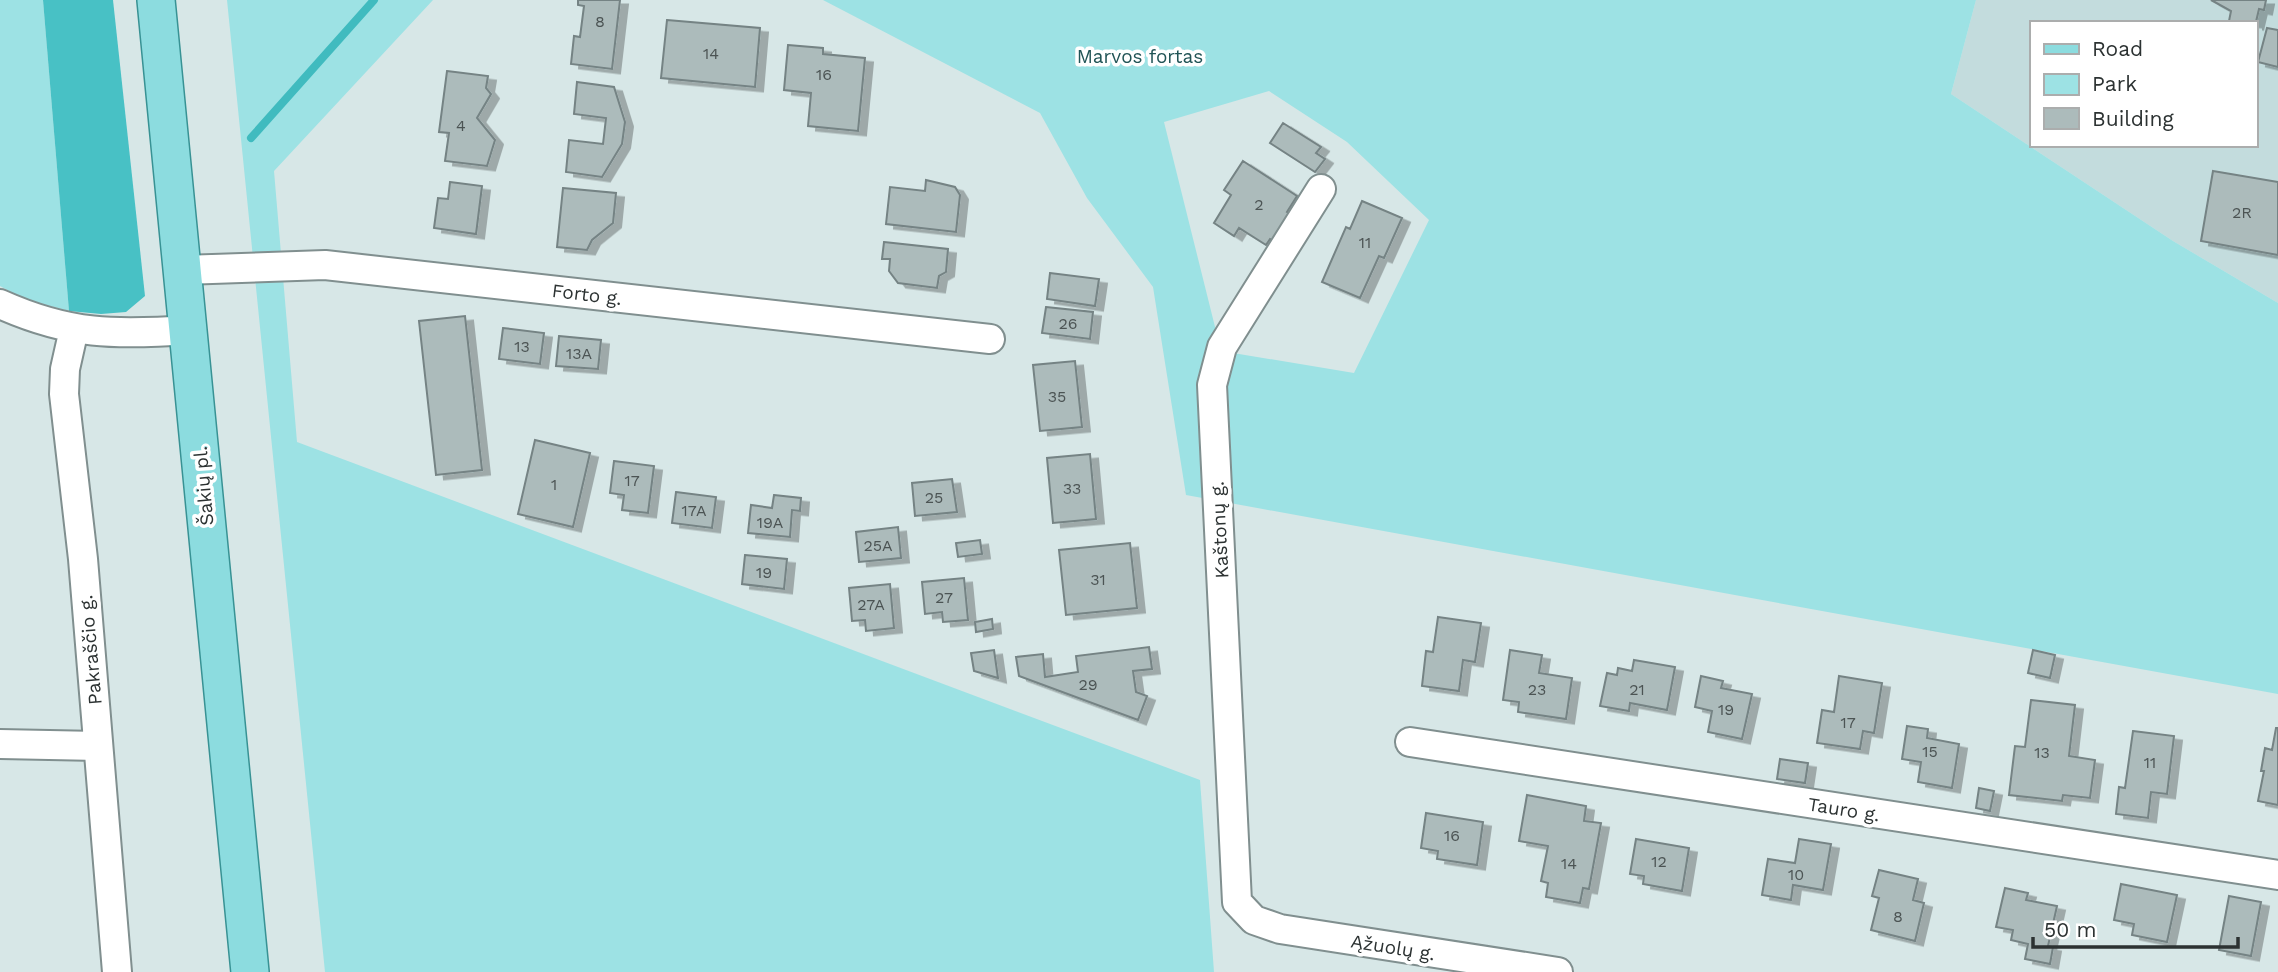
<svg xmlns="http://www.w3.org/2000/svg" width="2278" height="972" font-family="'Work Sans',sans-serif">
<style>
.built{fill:#c3dcdd;fill-rule:evenodd}
.green{fill:#9de2e4;fill-rule:evenodd}
.forest{fill:#48c1c5}
.lines{fill:none;stroke-linecap:round;stroke-linejoin:round}
.stream{stroke:#40bbbf;stroke-width:8}
.building{fill:#acbbbb;stroke:#758384;stroke-width:2;filter:url(#shadow)}
.minor-casing{stroke:#808f8f;stroke-width:32}
.major-casing{stroke:#389294;stroke-width:40}
.minor{stroke:#fff;stroke-width:28}
.major{stroke:#8cdcdf;stroke-width:37}
.labels{text-anchor:middle;stroke-width:7;stroke-linejoin:round;paint-order:stroke}
.number-label{font-size:16px;fill:#4c5454}
.park-label{font-size:19px;fill:#215456;stroke:#fff}
.street-label{font-size:19px;fill:#2c3232;stroke:#fff}
</style>
<defs>
<filter id="shadow"><feDropShadow dx="8" dy="4.5" stdDeviation="0" flood-color="#0004"/></filter>
</defs>
<rect width="100%" height="100%" fill="#d7e7e7"/>
<!-- built -->
<path class="built" d="M1976,0h302v303l-105,-62 -222,-147zM2031,23h224v122h-224z"/>
<!-- green -->
<path class="green" d="M0,0h43l26,311 -45,-12 -24,-13z
M227,0h206l-159,171 23,271 903,338 14,192h-889z
M823,0h1153l-25,94 222,147 105,62v391l-1092,-199 -33,-208 -66,-89 -47,-85zM1269,91l78,51 82,78 -75,153 -133,-22 -57,-229z"/>
<!-- forest -->
<path class="forest" d="M43,0h70l32,296 -19,16 -25,2 -32,-3z"/>
<g class="lines">
<!-- stream -->
<path class="stream" d="M251,138l123,-138"/>
</g>
<!-- building -->
<path class="building" d="M578,0h42l-8,69 -41,-5 3,-28 6,1 4,-31 -6,-1z
M2211,0h55l-2,10 -5,-1 -4,17v-3l-26,-2 2,-10z
M667,20l93,8 -5,59 -94,-9z
M2267,28l11,2v37l-20,-5z
M788,45l35,3v6l42,4 -7,73 -50,-5 3,-33 -27,-3z
M447,71l41,5 -2,12 5,6 -14,24 18,22 -8,26 -42,-5 4,-28 -10,-1z
M577,82l37,5 11,35 -3,22 -20,33 -36,-5 3,-32 34,4 3,-26 -32,-4z
M1283,123l38,24 -5,6 9,6 -10,13 -45,-29z
M1243,161l54,35 -10,16 5,3 -17,27 -5,-3 -4,6 -27,-17 -5,8 -20,-13 17,-28 -7,-5z
M2213,171l65,11v73l-77,-14z
M926,180l29,7 5,8 -4,37 -70,-8 4,-37 35,4z
M450,182l32,4 -6,48 -42,-6 4,-30 10,1z
M563,188l53,5 -3,30 -21,17 -5,10 -30,-3z
M1362,201l40,17 -18,40 -5,-2 -19,42 -38,-16 24,-55 4,2z
M884,242l64,7 -2,23 -7,4 -2,12 -39,-5 -9,-12 1,-12h-8z
M1050,273l49,6 -4,27 -48,-7z
M1046,307l47,5 -3,27 -48,-6z
M465,316l17,154 -46,5 -17,-154z
M503,328l41,5 -4,31 -41,-5z
M559,336l42,4 -3,29 -42,-3z
M1075,361l7,66 -42,4 -7,-66z
M535,440l55,13 -17,74 -55,-13z
M1090,454l6,65 -43,4 -6,-65z
M614,461l40,5 -6,47 -26,-3 2,-15 -14,-2z
M952,479l5,33 -42,4 -3,-33z
M676,492l40,5 -4,31 -40,-5z
M774,495l27,3 -1,13 -8,-1 -2,27 -42,-4 3,-28 21,3z
M898,527l3,31 -42,4 -3,-30z
M980,540l2,14 -24,3 -2,-14z
M1130,543l7,65 -71,7 -7,-65z
M745,555l42,4 -3,30 -42,-5z
M964,578l4,42 -25,2 -1,-10 -17,2 -3,-32z
M890,584l4,44 -28,3 -1,-11 -13,1 -3,-33z
M1438,617l43,6 -6,39 -12,-2 -4,31 -37,-5 4,-35 7,1z
M992,619l1,10 -17,3 -1,-10z
M1149,647l3,22 -19,2 3,21 11,4 -9,24 -119,-44 -3,-19 27,-3 2,23 33,-5 -2,-16z
M994,650l4,28 -24,-7 -3,-18z
M1510,650l32,5 -3,18 33,5 -6,41 -48,-7 1,-10 -16,-2z
M2033,650l22,5 -5,23 -22,-5z
M1634,660l41,7 -8,43 -37,-7 -1,8 -29,-5 7,-33 10,2 1,-7 14,3z
M1701,676l22,5 -2,7 31,6 -10,45 -34,-7 4,-21 -17,-4z
M1839,676l43,7 -8,50 -11,-2 -3,18 -43,-6 5,-33 12,2z
M2031,700l44,5 -6,51 26,4 -5,38 -27,-3 -1,6 -53,-6 6,-49 10,1z
M1907,726l21,3 -1,9 32,6 -7,44 -34,-6 3,-20 -19,-3z
M2276,728h2v77l-20,-4 6,-30h-3l4,-23 7,2z
M2133,731l41,5 -7,58 -16,-2 -3,26 -32,-4 3,-27 6,1z
M1780,759l28,4 -3,20 -28,-4z
M1979,788l15,3 -4,20 -14,-3z
M1527,795l59,11 -2,15 17,2 -12,66 -6,-1 -3,15 -34,-6 2,-14 -7,-2 7,-35 -29,-5z
M1426,813l57,9 -6,43 -40,-6 1,-8 -17,-3z
M1636,839l53,9 -7,43 -39,-7 1,-8 -14,-2z
M1799,839l32,5 -8,46 -30,-5 -2,15 -29,-5 6,-36 27,4z
M1879,870l39,9 -5,21 11,3 -9,38 -44,-11 8,-32 -7,-2z
M2121,884l56,11 -10,47 -35,-7 2,-11 -20,-4z
M2005,888l23,5 -2,7 31,6 -9,40 5,1 -3,17 -25,-5 3,-15 -17,-4 2,-10 -17,-3z
M2229,896l32,6 -10,54 -32,-6z"/>
<g class="lines">
<defs>
<path id="minor" d="M1321,189l-99,158 -10,38 25,517 17,18 26,9 278,43
M183,270l142,-5 665,74
M0,304c69,31 115,31 189,26
M74,329l-9,40 -1,25 19,165 34,413
M1410,742l868,133
M0,744l98,2"/>
<path id="major" d="M156,0l94,972"/>
</defs>
<!-- minor casing -->
<use href="#minor" class="minor-casing"/>
<!-- major casing -->
<use href="#major" class="major-casing"/>
<!-- minor -->
<use href="#minor" class="minor"/>
<!-- major -->
<use href="#major" class="major"/>
</g>
<g class="labels">
<!-- number labels -->
<g class="number-label">
<text x="600" y="27">8</text>
<text x="711" y="59">14</text>
<text x="824" y="80">16</text>
<text x="461" y="131">4</text>
<text x="1259" y="210">2</text>
<text x="2242" y="218">2R</text>
<text x="1365" y="248">11</text>
<text x="1068" y="329">26</text>
<text x="522" y="352">13</text>
<text x="579" y="359">13A</text>
<text x="1057" y="402">35</text>
<text x="632" y="486">17</text>
<text x="554" y="490">1</text>
<text x="1072" y="494">33</text>
<text x="934" y="503">25</text>
<text x="694" y="516">17A</text>
<text x="770" y="528">19A</text>
<text x="878" y="551">25A</text>
<text x="764" y="578">19</text>
<text x="1098" y="585">31</text>
<text x="944" y="603">27</text>
<text x="871" y="610">27A</text>
<text x="1088" y="690">29</text>
<text x="1537" y="695">23</text>
<text x="1637" y="695">21</text>
<text x="1726" y="715">19</text>
<text x="1848" y="728">17</text>
<text x="1930" y="757">15</text>
<text x="2042" y="758">13</text>
<text x="2150" y="768">11</text>
<text x="1452" y="841">16</text>
<text x="1659" y="867">12</text>
<text x="1569" y="869">14</text>
<text x="1796" y="880">10</text>
<text x="1898" y="922">8</text>
</g>
<!-- park labels -->
<g class="park-label">
<text x="1140" y="63">Marvos fortas</text>
</g>
<!-- street labels -->
<g class="street-label">
<text transform="translate(587 294) rotate(7)" y="7">Forto g.</text>
<text transform="translate(203 486) rotate(-95)" y="7">Šakių pl.</text>
<text transform="translate(1219 530) rotate(-93)" y="7">Kaštonų g.</text>
<text transform="translate(90 650) rotate(-95)" y="7">Pakraščio g.</text>
<text transform="translate(1844 809) rotate(9)" y="7">Tauro g.</text>
<text transform="translate(1393 947) rotate(9)" y="7">Ąžuolų g.</text>
</g>
</g>
<!-- legend -->
<rect x="2030" y="21" width="228" height="126" fill="#ffffff" stroke="#abadad" stroke-width="2"/>
<rect x="2044" y="44" width="35" height="10" fill="#8cdcdf" stroke="#abadad" stroke-width="2"/>
<text x="2092" y="56" font-size="21" fill="#2c3232">Road</text>
<rect x="2044" y="74" width="35" height="21" fill="#9de2e4" stroke="#abadad" stroke-width="2"/>
<text x="2092" y="91" font-size="21" fill="#2c3232">Park</text>
<rect x="2044" y="108" width="35" height="21" fill="#acbbbb" stroke="#abadad" stroke-width="2"/>
<text x="2092" y="126" font-size="21" fill="#2c3232">Building</text>
<!-- scale -->
<path d="M2033 937v10h205v-10" fill="none" stroke="#2c3232" stroke-width="3.5"/>
<text x="2044" y="937" font-size="21" fill="#2c3232" stroke="#ffffff" stroke-width="5" paint-order="stroke">50 m</text>
</svg>
